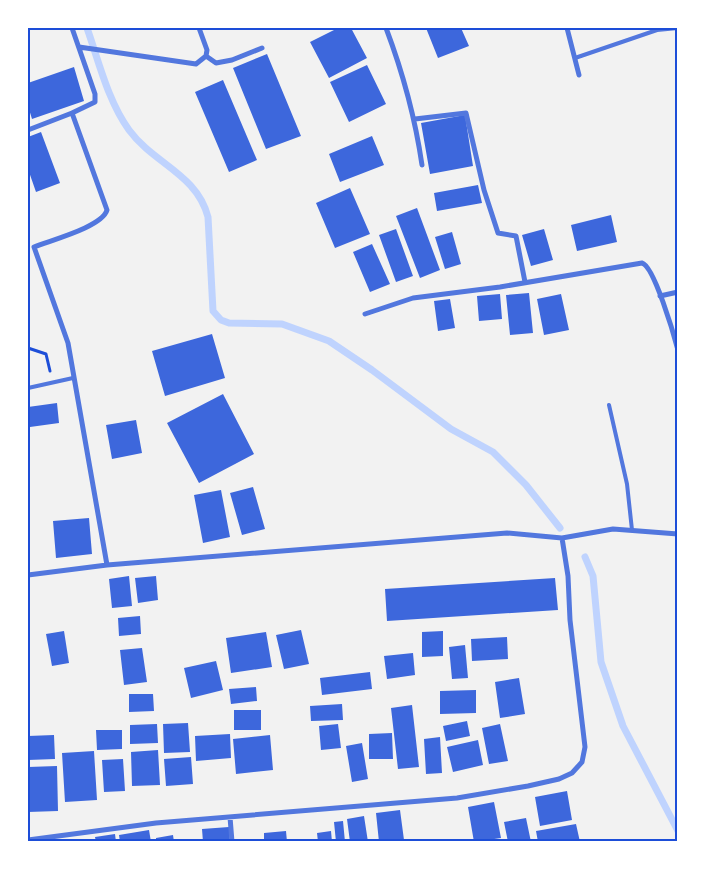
<svg xmlns="http://www.w3.org/2000/svg" width="705" height="869" font-family="'Source Sans 3',sans-serif">
<style>
.lines{fill:none;stroke-linecap:round;stroke-linejoin:round}
.stream{stroke:#bfd3fe;stroke-width:7}
.building{fill:#3d67dc}
.path{stroke:#1d4ed8;stroke-width:3}
.service{stroke:#5277de;stroke-width:4}
.minor{stroke:#5277de;stroke-width:5}
.neatline{fill:none;stroke:#1d4ed8;stroke-width:2}
</style>
<rect width="100%" height="100%" fill="#f2f2f2"/>
<g class="lines">
<!-- stream -->
<path class="stream" d="M87,28c12,34 21,73 42,102 25,34 68,44 79,87l5,94 8,9 8,3 53,1 47,17 43,29 79,59 42,23 33,33 34,43
M585,557l8,19 8,86 22,64 55,105"/>
</g>
<!-- building -->
<path class="building" d="M338,28h13l16,30 -38,20 -19,-36z
M426,28h35l8,18 -31,12z
M267,54l34,82 -35,13 -33,-81z
M367,65l19,39 -37,18 -19,-40z
M74,67l10,34 -52,18 -4,-13v-23z
M223,80l34,80 -28,12 -34,-80z
M465,115l8,51 -43,8 -9,-51z
M41,132l19,51 -24,9 -8,-23v-32z
M372,136l12,29 -44,17 -11,-28z
M478,185l4,18 -45,8 -3,-18z
M350,188l20,46 -35,14 -19,-45z
M417,208l23,62 -20,8 -24,-62z
M611,215l6,27 -40,9 -6,-26z
M396,229l17,47 -17,6 -17,-47z
M544,229l9,31 -22,6 -9,-31z
M452,232l9,32 -16,5 -10,-32z
M372,244l18,40 -20,8 -17,-40z
M529,293l4,40 -23,2 -4,-40z
M500,294l2,25 -23,2 -2,-25z
M561,294l8,36 -25,5 -7,-36z
M450,299l5,29 -17,3 -4,-30z
M212,334l13,44 -60,18 -13,-45z
M223,394l31,60 -55,29 -32,-60z
M57,403l2,20 -29,4 -2,-20z
M136,420l6,33 -30,6 -6,-34z
M253,487l12,42 -23,6 -12,-42z
M221,490l9,47 -27,6 -9,-48z
M89,518l3,36 -36,4 -3,-37z
M129,576l3,30 -20,2 -3,-29z
M156,576l2,24 -20,3 -3,-25z
M555,578l3,32 -171,11 -2,-32z
M140,616l1,18 -22,2 -1,-18z
M301,630l8,34 -25,5 -8,-34z
M64,631l5,32 -17,3 -6,-32z
M443,631v25l-21,1v-25z
M266,632l6,35 -41,6 -5,-35z
M507,637l1,22 -36,2 -1,-22z
M465,645l3,33 -16,1 -3,-32z
M142,648l5,34 -23,3 -4,-35z
M413,653l2,22 -28,4 -3,-23z
M216,661l7,29 -32,8 -7,-30z
M370,672l2,17 -50,6 -2,-17z
M519,678l6,36 -25,4 -5,-36z
M256,687l1,14 -26,3 -2,-15z
M476,690v23l-36,1v-23z
M129,694h24l1,17 -25,1z
M342,704l1,16 -32,1 -1,-15z
M412,705l7,62 -21,2 -7,-61z
M234,710h27v20h-27z
M467,721l3,15 -24,5 -3,-15z
M188,723l2,29 -26,1 -1,-29z
M157,724l1,19 -28,1v-19z
M338,724l3,24 -20,2 -2,-24z
M500,724l8,37 -19,3 -7,-36z
M96,730h26v19l-25,1z
M392,733l1,26h-24v-25z
M230,734l1,24 -35,3 -1,-25z
M54,735l1,24 -27,1v-24z
M270,735l3,35 -37,4 -3,-35z
M440,737l2,36 -16,1 -2,-35z
M478,740l5,25 -30,7 -6,-25z
M362,743l6,36 -16,3 -6,-36z
M158,750l2,35 -28,1 -1,-34z
M94,751l3,49 -32,2 -3,-49z
M191,757l2,27 -27,2 -2,-27z
M123,759l2,32 -21,1 -2,-32z
M57,766l1,45 -30,1v-45z
M567,791l5,29 -32,6 -5,-29z
M494,802l7,36 -27,4 -6,-35z
M400,810l4,30 -25,2 -3,-29z
M364,816l4,26h-18l-3,-23z
M526,818l5,24h-23l-4,-20z
M343,821l2,21h-9l-2,-20z
M576,824l4,18h-42l-2,-11z
M229,827l1,15h-27l-1,-13z
M149,830l2,12h-31l-1,-7z
M286,831l1,11h-23v-9z
M331,831l1,11h-14l-1,-9z
M115,834l1,8h-20l-1,-5z
M173,835l1,7h-18v-4z"/>
<g class="lines">
<!-- path -->
<path class="path" d="M28,348l18,6 4,17"/>
<!-- service -->
<path class="service" d="M575,58l82,-28 21,-2
M28,388l45,-10
M609,405l18,79 5,46"/>
<!-- minor -->
<path class="minor" d="M72,28l23,66v8l-23,11 35,97c-5,17 -56,30 -73,37l34,96 39,222
M386,28c17,45 29,89 36,137
M567,28l12,47
M79,47l117,17 10,-8 1,-6 -8,-22
M206,56l10,7 16,-3 30,-12
M415,119l51,-6 18,77 14,43 18,3 9,46
M28,130l44,-17
M660,296l18,-4
M365,314l48,-16 87,-11 142,-24c12,3 32,72 36,87
M28,575l79,-10 400,-32 55,5 51,-9 65,5
M230,817l2,25
M28,840l128,-17 301,-25 71,-12 31,-7 13,-6 10,-11 3,-15 -15,-127 -2,-44 -6,-38"/>
</g>
<!-- border -->
<rect width="705" height="869" fill="none" stroke="#ffffff" stroke-width="58"/>
<rect x="29" y="29" width="647" height="811" class="neatline"/>
</svg>
